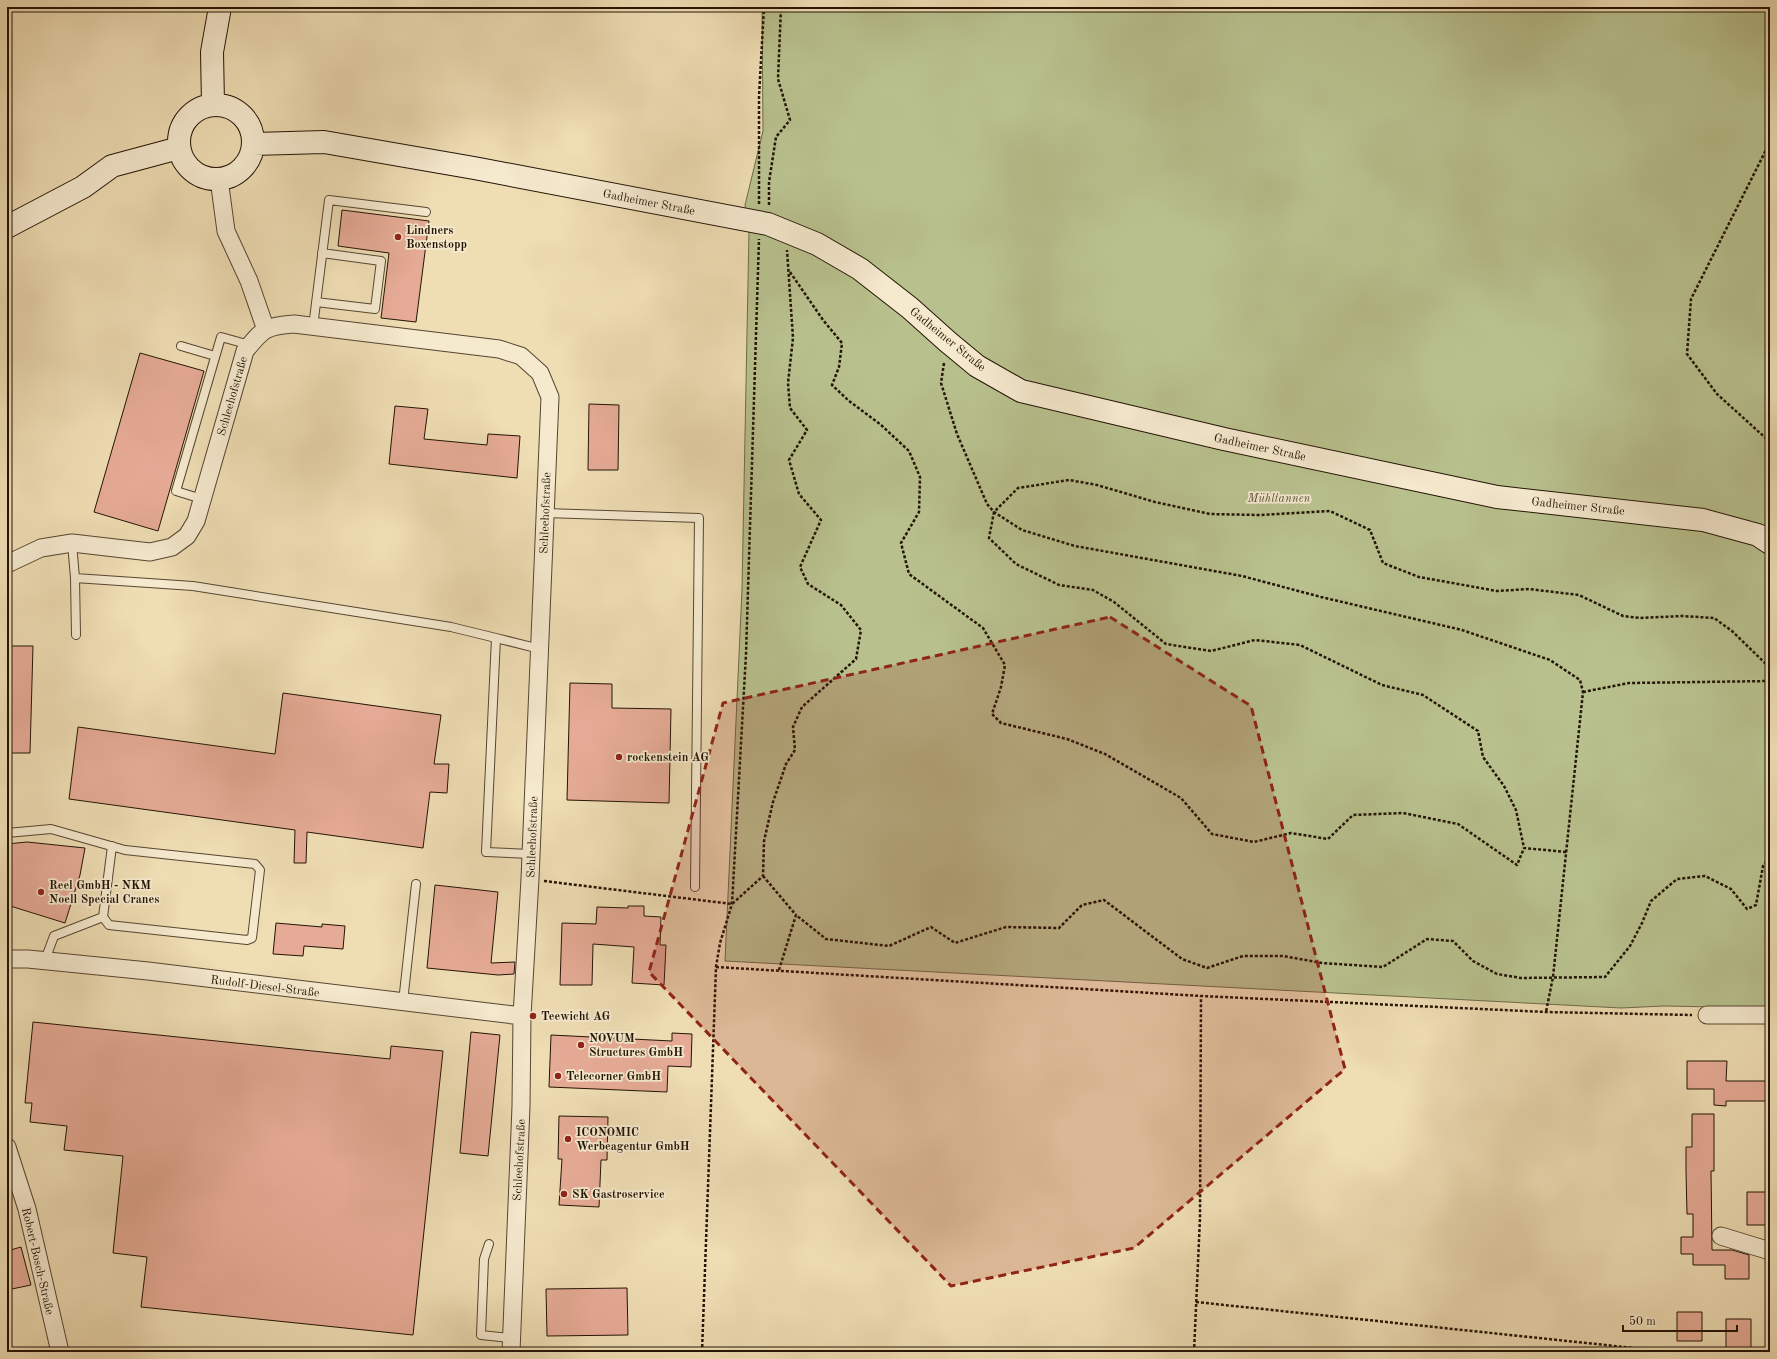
<svg xmlns="http://www.w3.org/2000/svg" width="1777" height="1359" font-family="'Old Standard TT',serif">
<style>
.green{fill:#b8c18e;stroke:#6e6a49}
.building{fill:#e6ab96;stroke:#231404}
.lines{fill:none;stroke-linecap:round;stroke-linejoin:round}
.lane-casing{stroke:#564630;stroke-width:10}
.street-casing{stroke:#564630;stroke-width:19}
.secondary-casing{stroke:#231404;stroke-width:24}
.path{stroke:#231404;stroke-width:2.5;stroke-dasharray:3 2;stroke-linecap:butt}
.lane{stroke:#f5e9ce;stroke-width:8}
.street{stroke:#f5e9ce;stroke-width:17}
.secondary{stroke:#f5e9ce;stroke-width:22}
.marked{fill:#8f2418;fill-opacity:0.2;stroke:#8f2418;stroke-width:3;stroke-dasharray:8 5;stroke-linejoin:round}
.poi-dot{fill:#8f2418;stroke:#f5e9ce;stroke-width:1.5}
.labels{text-anchor:middle;stroke-width:3.5;stroke-linejoin:round;paint-order:stroke}
.street-label{font-size:12px;fill:#231404;stroke:#f5e9ce}
.poi-label{font-size:12px;font-weight:bold;fill:#231404;stroke:#f5e9ce;text-anchor:start}
.park-label{font-size:12px;font-style:italic;fill:#575134;stroke:#f5e9ce}
</style>
<rect width="100%" height="100%" fill="#efddb4"/>
<filter id="stains"><feTurbulence type="fractalNoise" baseFrequency=".005" numOctaves="4"/><feColorMatrix values="0 0 0 0 .2 0 0 0 0 .09 0 0 0 0 .02 0 0 0 .5 -.17"/></filter>
<radialGradient id="worn" r=".72"><stop offset=".6" stop-color="#630" stop-opacity="0"/><stop offset="1" stop-color="#630" stop-opacity=".3"/></radialGradient>
<!-- green -->
<path class="green" d="M762,7h1008v1001l-106,-2 -43,2 -896,-47 17,-371 7,-360 -4,-25 18,-74z"/>
<!-- building -->
<path class="building" d="M342,210l87,11 -13,101 -35,-4 8,-65 -51,-7z
M140,353l64,18 -46,160 -64,-19z
M589,404l30,1 -1,65h-30z
M395,406l33,3 -4,30 63,6 1,-11 32,2 -3,42 -128,-14z
M7,646h26l-3,107h-23z
M570,683l42,1v24l59,1 -2,94 -102,-3z
M283,693l158,22 -7,49h15l-2,29 -17,-1 -7,56 -116,-16 -1,31h-12l1,-33 -226,-31 9,-72 197,27z
M27,842l58,6 -5,27 -15,48 -58,-18v-61z
M435,885l63,7 -7,71 24,-1 -1,12 -16,1 -71,-7z
M628,906h16v10l17,1 -1,28h6l-2,40 -32,-2 2,-36 -41,-3 -1,41h-32l2,-62 34,1 1,-17 31,1z
M276,923l46,4v-3l23,2 -2,23 -39,-3 -1,10 -30,-2z
M33,1022l357,37 1,-13 52,5 -30,284 -272,-28 6,-50 -34,-4 10,-97 -59,-6 3,-24 -37,-4 2,-19h-7z
M471,1032l29,3 -12,121 -28,-3z
M672,1033l20,1 -1,33 -23,-1 -1,26 -118,-5 2,-52 121,6z
M1687,1061h40l-1,20h44v20h-44v5l-12,-1v-16h-27z
M1692,1114h22v57h-3l1,79h20l17,5v24h-24v-14h-32v-11h-12v-17h12v-23h-6l-1,-43v-24h6z
M559,1116l49,1 -1,43h-6l-2,47 -40,-2 3,-46h-4z
M1747,1192h23v33h-23z
M21,1247l10,38 -24,5v-39z
M627,1288l1,47 -81,1 -1,-47z
M1677,1312h25v29h-25z
M1726,1319h25v33h-25z"/>
<g class="lines">
<defs>
<path id="lane" d="M316,302l59,7 6,-48 -59,-8
M313,327l16,-127 97,12
M181,346l34,10
M202,499l-26,-8 45,-154 29,8
M545,513l154,5 -4,369
M72,543l3,35 1,57
M75,578l118,8 258,41 45,11
M7,833l44,-4 74,21 130,14 5,6 -8,68 -5,2 -138,-15 -6,-8 9,-71
M531,854l-45,-2 10,-214 44,11
M45,960l9,-24 49,-19
M403,1002l13,-118
M489,1244l-5,15 -3,76 30,3"/>
<path id="street" d="M219,179l7,52 23,50 17,49
M7,564l34,-16 31,-5 78,9 22,-5 15,-11 9,-15 49,-170c18,-22 20,-25 49,-27l205,25 22,7 19,17 10,24 -20,482 -8,137 -1,90 -10,246
M7,959h21l120,12 374,45
M1707,1015h63
M7,1147l20,62 33,143
M1721,1236l49,15"/>
<path id="secondary" d="M213,104l-1,-52 8,-45
M179 142a37 37 0 1 1 74 0a37 37 0 1 1-74 0Z
M253,144l71,-2 150,26 294,56 49,20 43,25 50,39 38,34 29,24 44,25 203,48 273,58 206,23 55,15 12,8
M7,227l76,-40 29,-21 67,-18"/>
</defs>
<!-- lane casing -->
<use href="#lane" class="lane-casing"/>
<!-- street casing -->
<use href="#street" class="street-casing"/>
<!-- secondary casing -->
<use href="#secondary" class="secondary-casing"/>
<!-- path -->
<path class="path" d="M1770,142l-79,157 -4,55 30,40 53,48
M759,204v-108l5,-89
M769,205v-23l7,-45 14,-17 -12,-41 3,-72
M790,272l33,48 19,23 -3,24 -7,18 17,16 31,23 29,27 11,26 -1,35 -18,31 8,31 74,54 22,37 -4,22 -9,27 9,9 66,16 38,15 76,44 31,36 42,8 37,-9 37,6 25,-24 50,-2 55,11 59,41 7,-17
M944,363l-3,20 16,51 30,70 7,8 28,18 53,16 167,30 79,21 141,33 88,30 30,20 3,12 -30,285 -7,35
M1583,692l46,-9 141,-2
M1566,852l-42,-4 -8,-38 -12,-24 -21,-29 -5,-26 -55,-36 -41,-10 -82,-40 -45,-5 -44,11 -45,-7 -52,-42 -21,-12 -34,-5 -43,-21 -27,-26 5,-26 24,-24 51,-8 28,5 58,17 55,12 50,1 70,-4 40,19 13,33 36,14 78,14 32,-2 50,6 44,21 17,2 42,-2 32,2 18,13 38,37
M763,876l33,39
M544,881l188,23 31,-28 1,-35 9,-39 13,-38 9,-14 -2,-23 9,-20 54,-48 5,-29 -20,-25 -33,-21 -8,-17 21,-47 -22,-26 -10,-34 18,-30 -17,-22 -2,-25 5,-45 -6,-88
M716,967l485,29 345,16 146,3
M779,970l17,-55 30,24 63,7 42,-19 24,16 51,-16 53,1 23,-23 22,-5 78,59 25,9 36,-12h40l39,7 61,4 44,-28 26,2 20,20 24,13 24,4 84,-1 25,-31 12,-23 9,-22 26,-22 28,-3 26,13 16,20 9,-4 7,-39 7,-9
M1196,1302l438,46 4,4
M702,1352l14,-385 4,-24 12,-39 14,-250 13,-415
M1194,1352l6,-134 1,-222"/>
<!-- lane -->
<use href="#lane" class="lane"/>
<!-- street -->
<use href="#street" class="street"/>
<!-- secondary -->
<use href="#secondary" class="secondary"/>
</g>
<!-- marked area -->
<path class="marked" d="M1110,617l141,89 94,363 -211,179 -183,38 -302,-314 74,-269z"/>
<!-- markers -->
<g class="poi-dot">
<circle cx="398" cy="237" r="4"/>
<circle cx="619" cy="757" r="4"/>
<circle cx="41" cy="892" r="4"/>
<circle cx="533" cy="1016" r="4"/>
<circle cx="581" cy="1045" r="4"/>
<circle cx="558" cy="1076" r="4"/>
<circle cx="568" cy="1139" r="4"/>
<circle cx="564" cy="1194" r="4"/>
</g>
<g class="labels">
<!-- street labels -->
<g class="street-label">
<text transform="translate(649 202) rotate(11)" y="4">Gadheimer Straße</text>
<text transform="translate(948 339) rotate(39)" y="4">Gadheimer Straße</text>
<text transform="translate(232 396) rotate(-74)" y="4">Schleehofstraße</text>
<text transform="translate(1260 447) rotate(12)" y="4">Gadheimer Straße</text>
<text transform="translate(1578 506) rotate(6)" y="4">Gadheimer Straße</text>
<text transform="translate(545 513) rotate(-88)" y="4">Schleehofstraße</text>
<text transform="translate(532 837) rotate(-88)" y="4">Schleehofstraße</text>
<text transform="translate(265 986) rotate(7)" y="4">Rudolf-Diesel-Straße</text>
<text transform="translate(519 1160) rotate(-87)" y="4">Schleehofstraße</text>
<text transform="translate(38 1261) rotate(77)" y="4">Robert-Bosch-Straße</text>
</g>
<!-- poi labels -->
<g class="poi-label">
<text x="406" y="234">Lindners<tspan x="406" dy="14">Boxenstopp</tspan></text>
<text x="627" y="761">rockenstein AG</text>
<text x="49" y="889">Reel GmbH - NKM<tspan x="49" dy="14">Noell Special Cranes</tspan></text>
<text x="541" y="1020">Teewicht AG</text>
<text x="589" y="1042">NOVUM<tspan x="589" dy="14">Structures GmbH</tspan></text>
<text x="566" y="1080">Telecorner GmbH</text>
<text x="576" y="1136">ICONOMIC<tspan x="576" dy="14">Werbeagentur GmbH</tspan></text>
<text x="572" y="1198">SK Gastroservice</text>
</g>
<!-- park labels -->
<g class="park-label">
<text x="1279" y="502">Mühltannen</text>
</g>
</g>
<!-- margin -->
<rect width="1777" height="1359" fill="none" stroke="#efddb4" stroke-width="24"/>
<rect x="8" y="8" width="1761" height="1343" fill="none" stroke="#231404" stroke-width="2"/>
<rect x="12" y="12" width="1753" height="1335" fill="none" stroke="#231404"/>
<!-- scale -->
<path d="M1623 1325v6h114v-6" fill="none" stroke="#231404" stroke-width="2"/>
<text x="1629" y="1325" font-size="12" fill="#231404" stroke="#f5e9ce" stroke-width="3" paint-order="stroke">50 m</text>
<rect width="100%" height="100%" filter="url(#stains)"/>
<rect width="100%" height="100%" fill="url(#worn)"/>
</svg>
